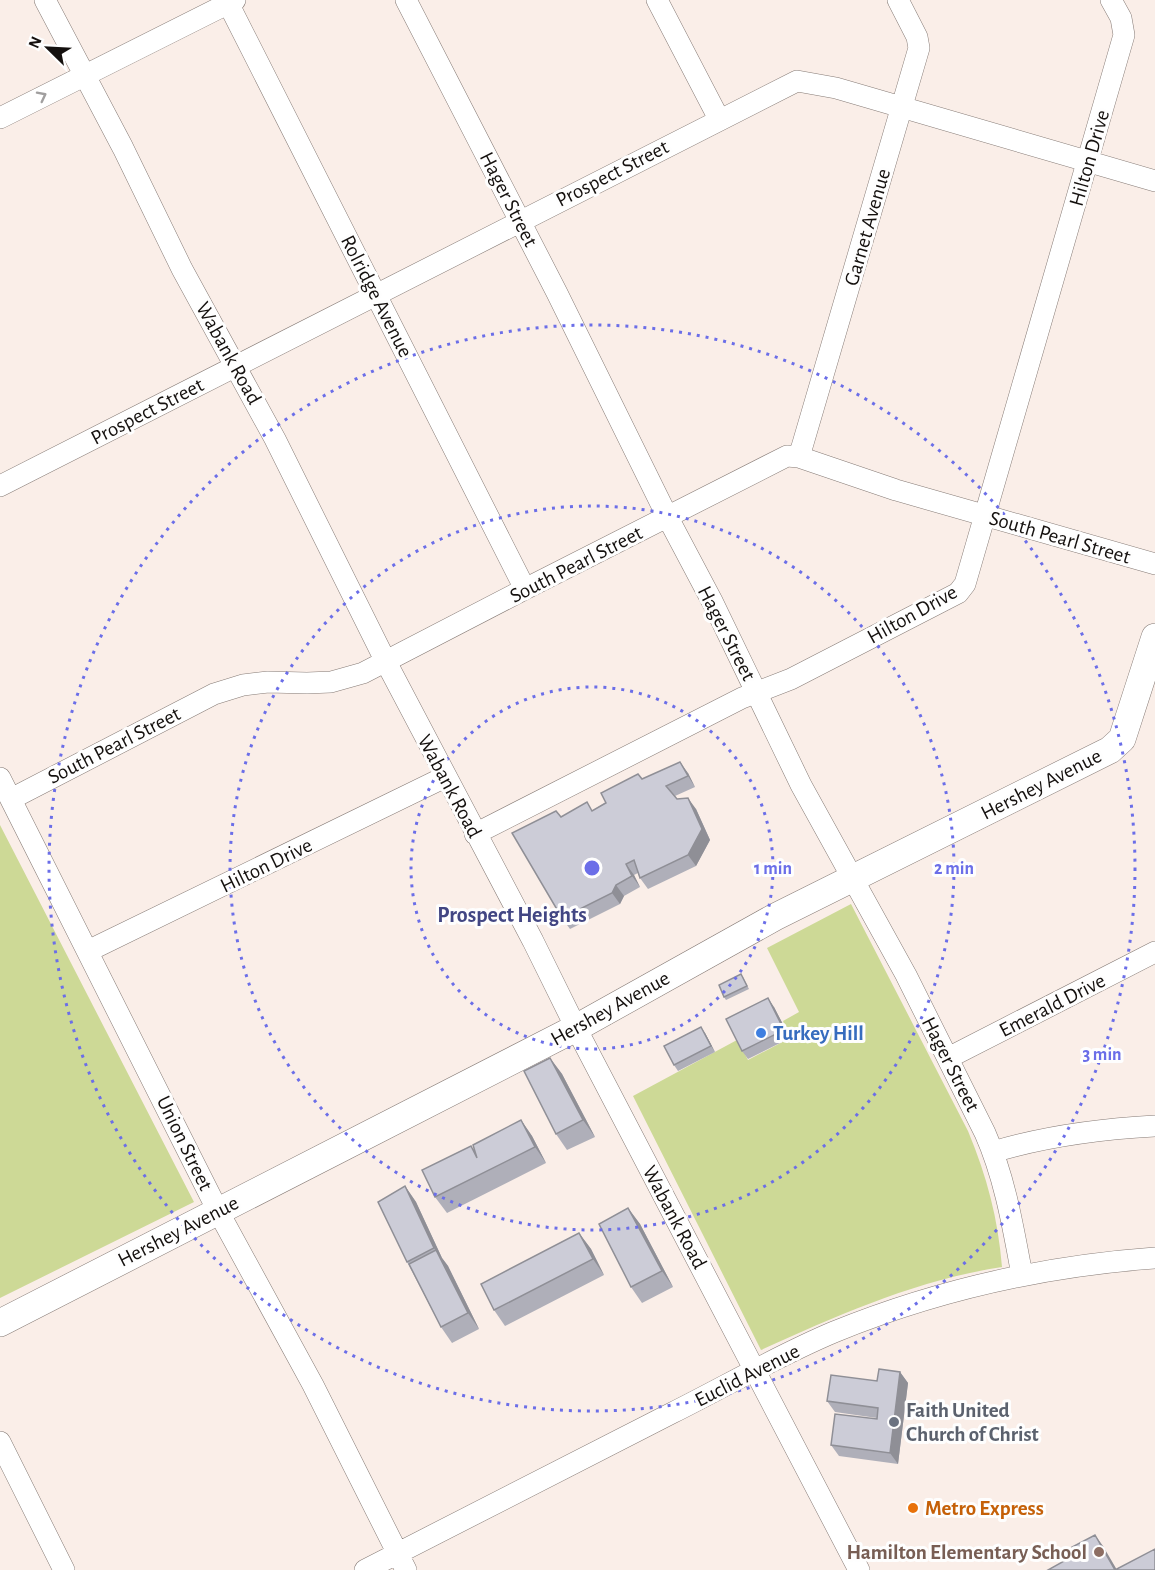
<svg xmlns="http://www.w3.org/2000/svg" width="1155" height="1570" font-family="'Alegreya Sans',sans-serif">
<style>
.green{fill:#cdd996}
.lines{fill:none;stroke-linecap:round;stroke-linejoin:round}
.minor-casing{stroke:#867b76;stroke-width:22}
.major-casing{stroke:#867b76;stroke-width:28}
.minor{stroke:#fff;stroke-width:21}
.major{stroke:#fff;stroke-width:27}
.wall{fill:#afafb9}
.shaded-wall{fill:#8f8f96}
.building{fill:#ccccd7;stroke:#8f8f96;stroke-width:1.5}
.oneway{stroke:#a19f9f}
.ring{fill:none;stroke:#6b6ee8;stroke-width:3;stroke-dasharray:3 6}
.shop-dot{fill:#3f7fe0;stroke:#fefefe;stroke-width:2}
.worship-dot{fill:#6b7280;stroke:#fefefe;stroke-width:2}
.food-dot{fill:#e8710a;stroke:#fefefe;stroke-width:2}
.education-dot{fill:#8d6e63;stroke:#fefefe;stroke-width:2}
.labels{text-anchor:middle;stroke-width:6;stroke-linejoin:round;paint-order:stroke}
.street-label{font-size:21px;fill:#14100e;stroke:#fefefe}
.shop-label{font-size:21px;font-weight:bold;fill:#366cbe;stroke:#fefefe;text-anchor:start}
.worship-label{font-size:21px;font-weight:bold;fill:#5b616d;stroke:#fefefe;text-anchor:start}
.food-label{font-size:21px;font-weight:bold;fill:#c56008;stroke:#fefefe;text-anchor:start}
.education-label{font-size:21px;font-weight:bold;fill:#785e54;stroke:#fefefe;text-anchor:end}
.neighbourhood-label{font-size:22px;font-weight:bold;fill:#424683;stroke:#fefefe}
.centre{fill:#6b6ee8;stroke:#fefefe;stroke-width:3}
.ring-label{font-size:18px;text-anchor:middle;font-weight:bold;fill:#6b6ee8;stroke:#fefefe;stroke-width:6;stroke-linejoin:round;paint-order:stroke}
</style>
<rect width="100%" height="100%" fill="#faeee8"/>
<!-- green -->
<path class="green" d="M0,825l194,377 -194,96z
M851,904l117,227c19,46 30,87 34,136 -85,13 -164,48 -241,83l-128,-254 104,-56 11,20 42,-22 -7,-17 16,-9 -32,-64z"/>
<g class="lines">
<defs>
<path id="minor" d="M45,0l78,148 59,121 93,170 111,223 147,279 43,87 283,542
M406,0l151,293 111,225 45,85 88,182 105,190 79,158c20,45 28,94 37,142
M657,0l62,119
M228,3l297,586
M0,118l235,-118
M799,457l120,-409 -2,-11 -19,-37
M0,486l797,-405 39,7 319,93
M0,778l218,433 95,174 93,185
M11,799l203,-105 29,-9 25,-3 39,1 24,-1 32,-9 162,-84 262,-133 12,1 97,33 259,74
M475,834l267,-136 49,-19 167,-86 7,-9 159,-549 -3,-17 -10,-18
M88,951l357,-174
M948,1058l207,-106
M993,1152c53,-16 107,-23 162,-26
M0,1442l64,128
M365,1570c103,-52 205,-105 307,-157 54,-27 107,-58 162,-81 103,-42 210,-66 321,-74"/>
<path id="major" d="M0,1323l576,-295 199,-111 335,-167 12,-11 33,-102"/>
</defs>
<!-- minor casing -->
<use href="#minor" class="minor-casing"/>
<!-- major casing -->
<use href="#major" class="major-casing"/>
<!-- minor -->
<use href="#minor" class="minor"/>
<!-- major -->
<use href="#major" class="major"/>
</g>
<!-- wall -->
<path class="wall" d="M688,773l7,14 -20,9 2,3 19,10 14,31 -14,26 -48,23 -8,-11 -2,-5 -4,2 6,12 -16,9 -4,8 -50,25 -8,-11 -1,-101 32,-7 49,-31z
M743,977l6,12 -23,11 -2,-3z
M774,1007l16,31 -42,21 -6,-8z
M705,1033l10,19 -37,19 -4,-6z
M550,1058l12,16 33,63 -28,13 -11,-16z
M521,1120l11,16 14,27 -99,50 -12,-16z
M405,1186l11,16 26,56 6,8 31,63 -27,14 -11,-16 -34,-65z
M628,1208l12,16 33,63 -31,16 -11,-16z
M579,1233l12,16 13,26 -99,51 -11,-16z
M900,1372l8,11 -10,81 -59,-8 -8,-11 46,-26v-1l-42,-6 -8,-11z"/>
<!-- shaded-wall -->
<path class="shaded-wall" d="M680,762l8,11 7,14 -7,-11z
M688,798l8,11 14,31 -14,26 -8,-11z
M626,864l8,11 6,12 -8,-11z
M616,885l8,11 -4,8 -8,-11z
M768,998l6,9 16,31 -6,-8z
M701,1027l4,6 10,19 -4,-6z
M550,1058l12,16 33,63 -12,-17z
M521,1120l11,16 14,27 -11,-16z
M405,1186l11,16 26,56 6,8 31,63 -11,-16 -28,-56 -6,-9z
M628,1208l12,16 33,63 -11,-16z
M579,1233l12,16 13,26 -11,-16z
M900,1372l8,11 -10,81 -8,-11z
M1095,1535l8,11 14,24h-2z"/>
<!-- building -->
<path class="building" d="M680,762l8,14 -22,10 11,13 11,-1 14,31 -14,26 -48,23 -6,-18 -8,4 6,12 -16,9 -4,8 -50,25 -50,-85 44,-22 5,6 26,-15 5,9 14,-8 -5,-10 37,-19 4,5z
M741,974l6,12 -23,11 -5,-12z
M768,998l16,32 -42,21 -16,-32z
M701,1027l10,19 -37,19 -10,-19z
M550,1058l33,62 -27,14 -32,-63z
M521,1120l14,27 -100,50 -13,-27 49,-24 6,12 -4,-13z
M405,1186l29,62 -27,14 -29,-60z
M628,1208l34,63 -31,16 -32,-63z
M579,1233l14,26 -99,51 -13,-26z
M436,1250l32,63 -27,14 -32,-63z
M879,1369l21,3 -10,81 -59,-8 4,-31 42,5 1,-11 -51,-7 4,-26 46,6z
M1095,1535l20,35 40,-21v21h-107l27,-15 -3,-8z"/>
<!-- one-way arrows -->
<defs><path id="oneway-chevron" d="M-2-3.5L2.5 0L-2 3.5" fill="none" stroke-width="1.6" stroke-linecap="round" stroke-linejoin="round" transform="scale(1.5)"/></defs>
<use class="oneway" href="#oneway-chevron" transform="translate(42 96) rotate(-27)"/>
<!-- distance rings -->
<g class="ring">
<circle cx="592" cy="868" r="181"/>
<circle cx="592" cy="868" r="362"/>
<circle cx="592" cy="868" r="543"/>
</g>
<!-- markers -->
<circle class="shop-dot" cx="761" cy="1033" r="6"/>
<circle class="worship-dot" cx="894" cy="1422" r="6"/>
<circle class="food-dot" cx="913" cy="1508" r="6"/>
<circle class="education-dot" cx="1099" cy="1552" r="6"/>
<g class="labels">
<!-- street labels -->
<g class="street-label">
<text transform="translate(1089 158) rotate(-74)" y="7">Hilton Drive</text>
<text transform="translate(612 173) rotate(-27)" y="7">Prospect Street</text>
<text transform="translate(509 199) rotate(63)" y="7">Hager Street</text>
<text transform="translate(867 227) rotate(-74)" y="7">Garnet Avenue</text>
<text transform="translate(377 296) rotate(63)" y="7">Rolridge Avenue</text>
<text transform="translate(229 353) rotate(61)" y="7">Wabank Road</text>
<text transform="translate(147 411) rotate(-27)" y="7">Prospect Street</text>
<text transform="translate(1060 537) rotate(16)" y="7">South Pearl Street</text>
<text transform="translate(576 564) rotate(-27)" y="7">South Pearl Street</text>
<text transform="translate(912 614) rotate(-29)" y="7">Hilton Drive</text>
<text transform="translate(727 633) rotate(63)" y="7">Hager Street</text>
<text transform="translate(114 745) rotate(-27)" y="7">South Pearl Street</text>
<text transform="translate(1041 784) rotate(-27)" y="7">Hershey Avenue</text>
<text transform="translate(450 786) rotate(62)" y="7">Wabank Road</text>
<text transform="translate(266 865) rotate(-26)" y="7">Hilton Drive</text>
<text transform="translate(1052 1005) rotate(-27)" y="7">Emerald Drive</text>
<text transform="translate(610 1008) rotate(-29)" y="7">Hershey Avenue</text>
<text transform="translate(951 1064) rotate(63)" y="7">Hager Street</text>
<text transform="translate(185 1143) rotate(64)" y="7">Union Street</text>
<text transform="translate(675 1217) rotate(62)" y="7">Wabank Road</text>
<text transform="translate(178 1231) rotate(-27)" y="7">Hershey Avenue</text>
<text transform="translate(747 1375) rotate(-27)" y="7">Euclid Avenue</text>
</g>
<!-- shop labels -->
<g class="shop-label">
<text x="773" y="1040">Turkey Hill</text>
</g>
<!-- worship labels -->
<g class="worship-label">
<text x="906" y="1417">Faith United<tspan x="906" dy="24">Church of Christ</tspan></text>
</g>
<!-- food labels -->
<g class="food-label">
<text x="925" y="1515">Metro Express</text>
</g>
<!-- education labels -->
<g class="education-label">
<text x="1087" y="1559">Hamilton Elementary School</text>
</g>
<!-- neighbourhood labels -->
<g class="neighbourhood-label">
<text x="512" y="922">Prospect Heights</text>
</g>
</g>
<circle cx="592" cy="868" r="9" class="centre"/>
<g class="ring-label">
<text x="773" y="874">1 min</text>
<text x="954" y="874">2 min</text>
<text x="1102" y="1060">3 min</text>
</g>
<!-- north arrow -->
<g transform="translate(48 48) rotate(294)" stroke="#fefefe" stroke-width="4.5" paint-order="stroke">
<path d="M0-4.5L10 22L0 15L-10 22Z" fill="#14100e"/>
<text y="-9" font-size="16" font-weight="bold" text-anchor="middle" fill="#14100e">N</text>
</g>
</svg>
